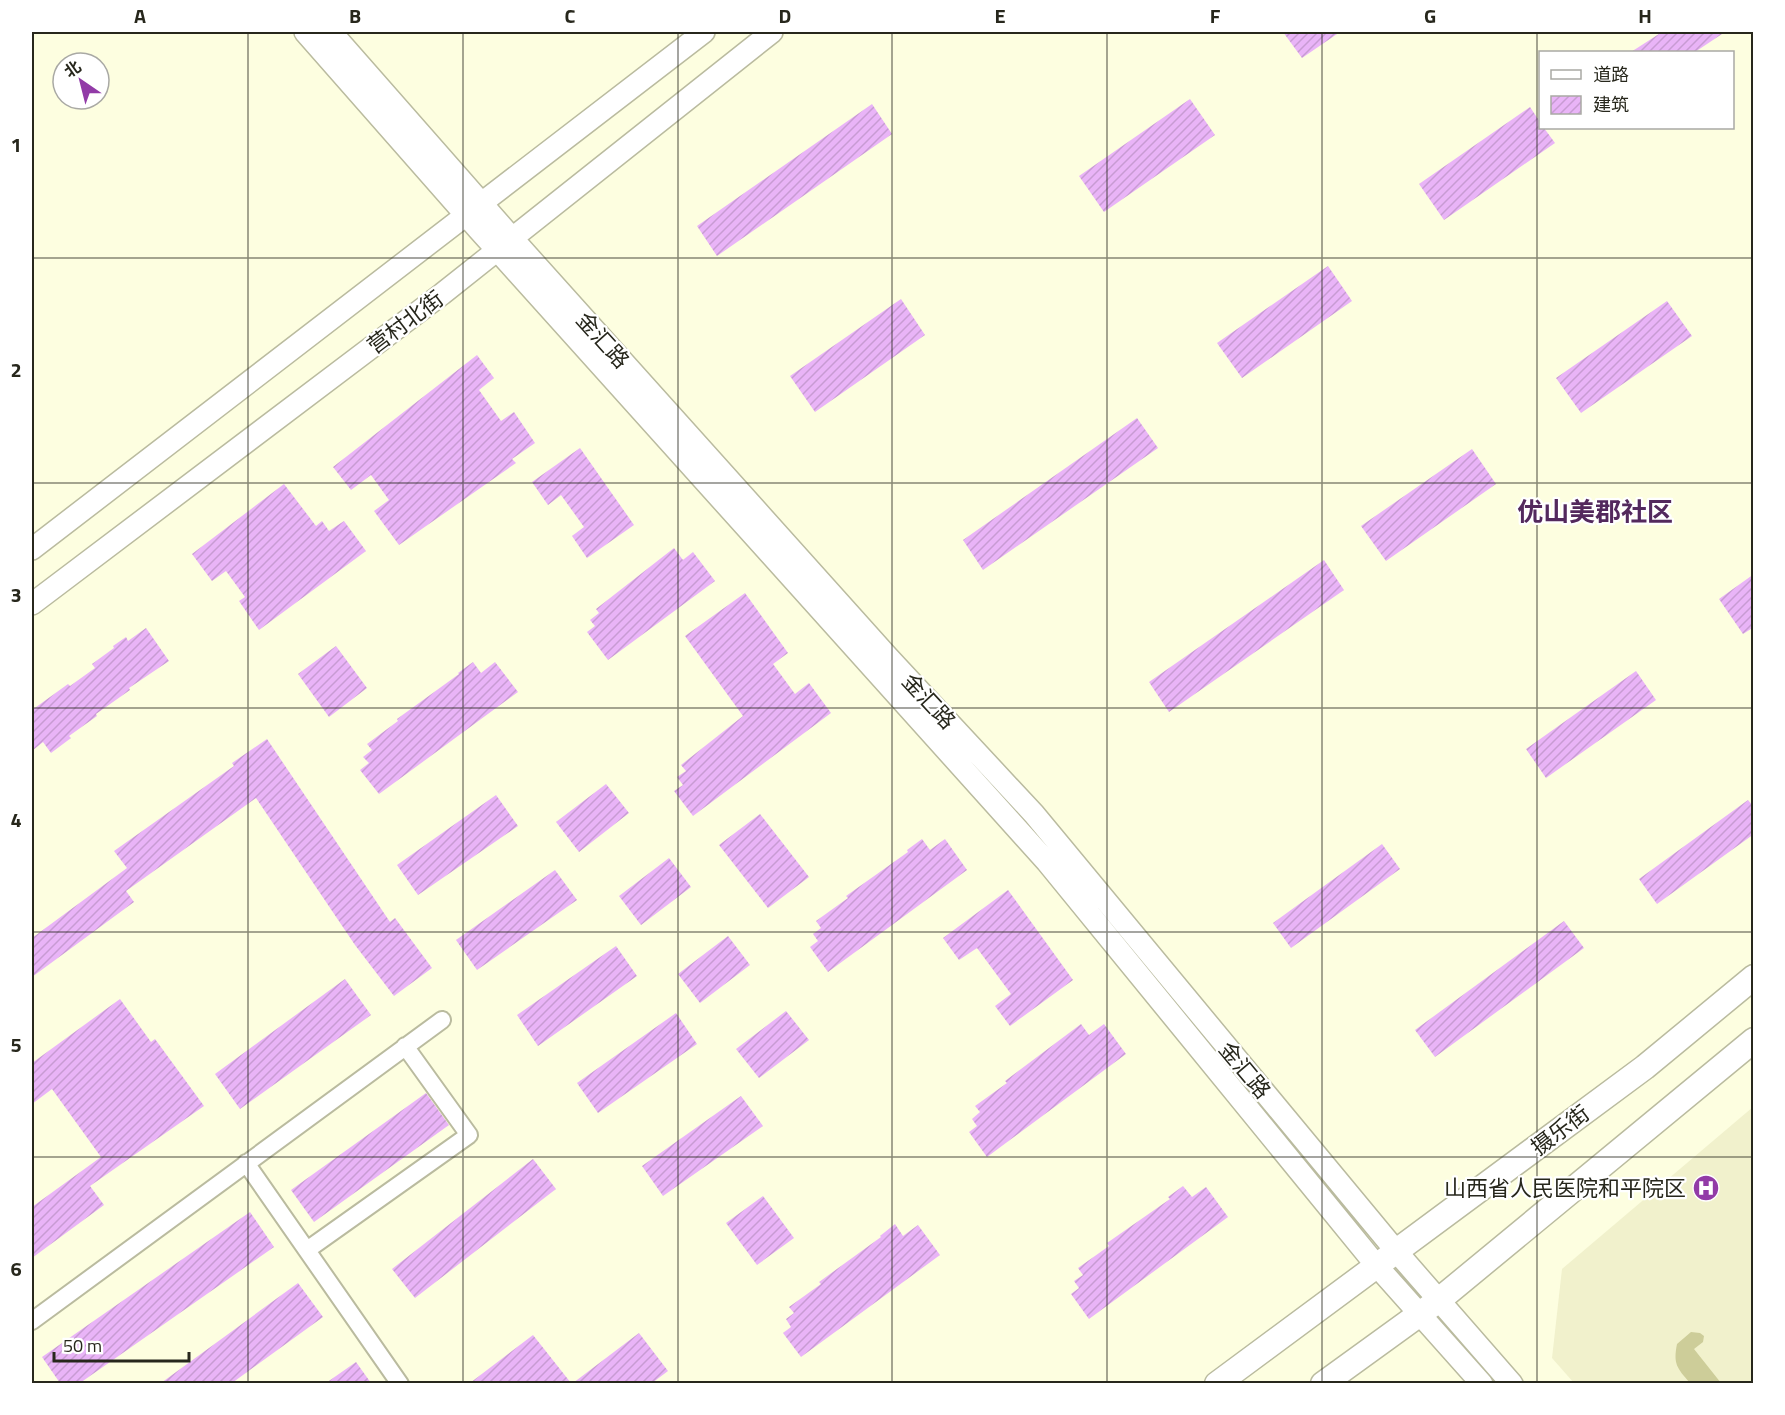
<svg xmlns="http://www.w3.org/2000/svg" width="1785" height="1415" font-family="'Titillium Web','Noto Sans SC',sans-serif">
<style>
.built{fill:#f1f1cc}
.grass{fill:#cdcd99}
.building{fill:url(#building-hatch)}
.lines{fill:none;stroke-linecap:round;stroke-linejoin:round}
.minor-casing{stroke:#babb9f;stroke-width:20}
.tertiary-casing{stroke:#babb9f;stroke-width:24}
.secondary-casing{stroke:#babb9f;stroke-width:27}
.minor{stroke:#fff;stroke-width:16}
.tertiary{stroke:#fff;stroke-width:21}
.secondary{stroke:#fff;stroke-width:24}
.grid{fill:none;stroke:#27271c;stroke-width:1.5;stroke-opacity:0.55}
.labels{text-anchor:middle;stroke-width:4.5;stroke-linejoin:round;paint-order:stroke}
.street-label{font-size:22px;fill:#27271c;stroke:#fff}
.poi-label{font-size:22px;fill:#27271c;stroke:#fff;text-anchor:end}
.quarter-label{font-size:26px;font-weight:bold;fill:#53295d;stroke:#fff}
.neatline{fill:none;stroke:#27271c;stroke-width:2}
.grid-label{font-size:20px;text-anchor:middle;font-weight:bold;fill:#27271c}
</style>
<defs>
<pattern id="building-hatch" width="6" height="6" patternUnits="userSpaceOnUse" patternTransform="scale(1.5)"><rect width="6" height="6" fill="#e9b4f7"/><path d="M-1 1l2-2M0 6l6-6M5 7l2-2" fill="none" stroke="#c89bd3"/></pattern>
</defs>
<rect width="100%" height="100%" fill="#fdfee0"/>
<!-- built -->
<path class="built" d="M1753,1107v276h-179l-22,-25 10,-89z"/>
<!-- grass -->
<path class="grass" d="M1691,1332l9,1 4,3 -1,6 -9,7 27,34h-31c-13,-15 -17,-19 -13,-39z"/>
<!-- building -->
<path class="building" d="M1283,32h57l-38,26z
M1662,32h63l-30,20h-64z
M1190,99l25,36 -111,77 -25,-36z
M872,104l20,30 -175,122 -20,-30z
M1530,107l10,15v6h4l11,15 -111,77 -25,-36z
M1328,266l24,35 -110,77 -25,-35z
M901,299l24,36 -110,77 -25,-36z
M1667,301l25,35 -111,77 -25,-35z
M477,355l17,23 -15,12 22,31 13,-9 21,31 -23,16 4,4 -117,82 -25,-34 15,-11 -18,-25 -20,15 -18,-23z
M1137,418l21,30 -175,122 -20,-30z
M580,448l54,77 -47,33 -15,-22 12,-9 -23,-32 -13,10 -16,-23z
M1472,449l24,35 -110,77 -25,-35z
M284,484l32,42 6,-5 7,10 15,-10 22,30 -107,79 -20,-29 6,-4 -19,-26 -14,10 -20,-27z
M674,548l9,12 10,-8 22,29 -107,79 -21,-28 8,-6 -5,-6 9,-7 -3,-4z
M1324,560l20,30 -175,122 -20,-30z
M1754,574v53l-11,7 -24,-35z
M745,593l43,60 -15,11 22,30 14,-11 22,30 -138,103 -19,-25 9,-6 -6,-8 9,-6 -5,-6 62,-49 -58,-80z
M146,628l23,33 -40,27 1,2 -34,24 1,2 -28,20 2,2 -20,15 -8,-11 -11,9v-41l36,-26 2,2 25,-18 -3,-4 22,-16 -1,-2 13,-9 2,4z
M336,646l31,42 -38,29 -31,-43z
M473,662l8,11 14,-11 23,30 -139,102 -19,-24 9,-7 -6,-6 9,-7 -5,-6 31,-23 -1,-2 62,-45 -1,-1z
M1636,671l20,29 -110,78 -20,-29z
M267,739l123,183 5,-4 37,50 -38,28 -39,-51 -99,-147 -130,93 8,11 -102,75v-39l95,-70 -13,-17 120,-85 -2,-3z
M606,784l23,29 -50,39 -23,-30z
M496,795l22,31 -100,69 -21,-30z
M1748,800l6,7v27l-97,70 -18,-25z
M760,814l49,63 -41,31 -49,-63z
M922,839l8,11 15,-11 22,31 -139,102 -18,-25 8,-6 -5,-7 8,-6 -5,-7 32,-23 -2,-2 62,-44 -1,-2z
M1382,844l18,25 -109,79 -18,-25z
M669,858l22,29 -50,38 -22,-29z
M555,870l22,30 -100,70 -21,-30z
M1008,890l65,90 -63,46 -15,-20 16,-12 -34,-46 -18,12 -16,-22z
M1564,921l20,27 -149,109 -20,-27z
M728,936l22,29 -50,38 -22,-29z
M616,946l21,30 -99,70 -21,-31z
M345,979l26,36 -131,94 -25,-35z
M120,999l31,43 4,-3 49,67 -114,80 14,19 -72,53v-51l69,-50 -49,-68 -20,15v-41z
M786,1011l23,29 -50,38 -23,-29z
M676,1013l21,31 -99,69 -21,-30z
M1081,1024l8,11 15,-11 22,30 -139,103 -18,-25 8,-6 -5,-7 8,-7 -5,-6 32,-23 -2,-2z
M426,1093l23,32 -135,97 -23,-32z
M741,1096l22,30 -100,70 -21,-30z
M533,1159l23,30 -141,109 -23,-29z
M1183,1186l9,11 14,-10 22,30 -139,102 -18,-25 8,-6 -5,-7 9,-6 -5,-7 31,-22 -2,-3 63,-44 -2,-2z
M763,1196l31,42 -37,27 -31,-42z
M250,1212l24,35 -194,136h-20l-18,-26z
M895,1224l8,12 15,-11 22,30 -139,102 -18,-24 8,-6 -5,-8 8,-6 -5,-6 32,-23 -2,-2 62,-45 -1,-1z
M298,1283l25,34 -91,66h-71z
M639,1333l29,38 -16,12h-79z
M533,1335l38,48h-101z
M356,1362l15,21h-45z"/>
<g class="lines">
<defs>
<path id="minor" d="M246,1163l154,221
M307,1250l162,-115 -64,-89
M32,1321l410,-301"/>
<path id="tertiary" d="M305,32l174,198 568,632 329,403 106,119
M331,32l181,206 376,419 146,157 362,437 116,133
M32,549l672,-517
M32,604l410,-310 330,-262"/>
<path id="secondary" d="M1217,1384l428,-317 109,-90
M1323,1384l116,-84 315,-260"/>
</defs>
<!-- minor casing -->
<use href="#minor" class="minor-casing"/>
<!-- tertiary casing -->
<use href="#tertiary" class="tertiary-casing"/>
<!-- secondary casing -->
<use href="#secondary" class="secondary-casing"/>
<!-- minor -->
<use href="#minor" class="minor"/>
<!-- tertiary -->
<use href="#tertiary" class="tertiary"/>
<!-- secondary -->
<use href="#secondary" class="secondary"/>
</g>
<!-- grid -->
<path class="grid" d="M248,32v1352M463,32v1352M678,32v1352M892,32v1352M1107,32v1352M1322,32v1352M1537,32v1352M32,258h1722M32,483h1722M32,708h1722M32,932h1722M32,1157h1722"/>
<!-- icons -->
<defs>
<symbol id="hospital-disc" viewBox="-11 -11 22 22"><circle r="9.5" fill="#923ba7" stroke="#fff"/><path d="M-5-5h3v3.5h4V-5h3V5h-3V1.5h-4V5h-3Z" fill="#fff"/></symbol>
</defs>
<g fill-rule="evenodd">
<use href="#hospital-disc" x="1691" y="1173" width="30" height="30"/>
</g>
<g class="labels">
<!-- street labels -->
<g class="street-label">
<text transform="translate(405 322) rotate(-37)" y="8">营村北街</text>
<text transform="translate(603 340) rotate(48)" y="8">金汇路</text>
<text transform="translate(929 701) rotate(47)" y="8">金汇路</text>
<text transform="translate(1245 1070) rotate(50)" y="8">金汇路</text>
<text transform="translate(1560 1130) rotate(-37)" y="8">摄乐街</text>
</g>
<!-- poi labels -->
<g class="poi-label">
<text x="1686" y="1196">山西省人民医院和平院区</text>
</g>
<!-- quarter labels -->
<g class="quarter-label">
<text x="1595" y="521">优山美郡社区</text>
</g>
</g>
<!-- border -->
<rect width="1785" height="1415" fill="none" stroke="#ffffff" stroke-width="66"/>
<!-- legend -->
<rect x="1539" y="51" width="195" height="78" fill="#ffffff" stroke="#a9a9a4" stroke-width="1.5"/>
<rect x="1551" y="70" width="30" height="9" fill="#ffffff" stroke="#a9a9a4" stroke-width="1.5"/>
<text x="1593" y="81" font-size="18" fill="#27271c">道路</text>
<rect x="1551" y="96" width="30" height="18" fill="url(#building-hatch)" stroke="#a9a9a4" stroke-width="1.5"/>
<text x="1593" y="111" font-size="18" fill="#27271c">建筑</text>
<!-- north arrow -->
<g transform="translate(81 81) rotate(325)"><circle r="28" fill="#ffffff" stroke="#a9a9a4" stroke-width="1.5"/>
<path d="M0-4.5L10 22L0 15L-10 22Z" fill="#923ba7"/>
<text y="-9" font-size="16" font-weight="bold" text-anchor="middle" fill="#27271c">北</text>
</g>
<!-- scale -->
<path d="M54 1352v9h135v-9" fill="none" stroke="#27271c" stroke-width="3"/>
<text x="63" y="1352" font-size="18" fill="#27271c" stroke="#ffffff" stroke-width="4.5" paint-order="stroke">50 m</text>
<rect x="33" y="33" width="1719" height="1349" class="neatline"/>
<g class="grid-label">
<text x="140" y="23">A</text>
<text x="355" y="23">B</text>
<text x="570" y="23">C</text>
<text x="785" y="23">D</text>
<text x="1000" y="23">E</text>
<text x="1215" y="23">F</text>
<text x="1430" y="23">G</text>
<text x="1645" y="23">H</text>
<text x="16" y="152">1</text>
<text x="16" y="377">2</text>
<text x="16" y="602">3</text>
<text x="16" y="827">4</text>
<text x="16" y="1052">5</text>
<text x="16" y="1276">6</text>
</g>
</svg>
